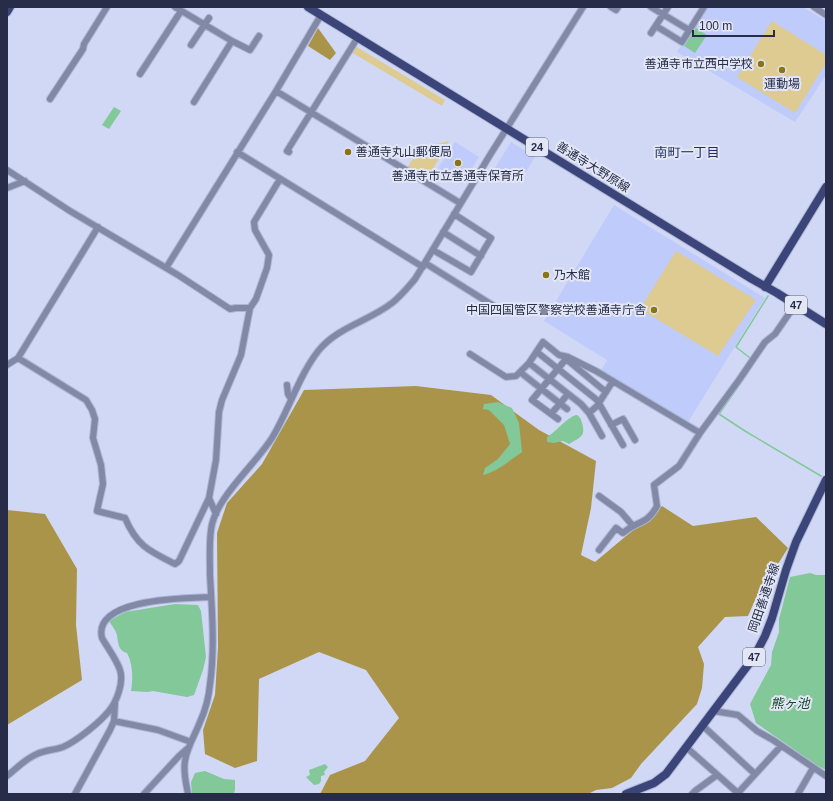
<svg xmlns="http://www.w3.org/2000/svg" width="833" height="801" font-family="Arial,'Noto Sans JP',sans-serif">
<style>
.built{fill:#bfcbfb}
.green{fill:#ddcb91}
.forest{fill:#aa9449}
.water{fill:#83c898}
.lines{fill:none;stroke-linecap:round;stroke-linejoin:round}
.stream{stroke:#83c898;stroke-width:1.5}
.minor-casing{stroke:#aeb6d3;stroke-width:8}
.major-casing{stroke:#aeb6d3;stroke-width:10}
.minor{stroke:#8189a7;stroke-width:6}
.major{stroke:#3b4579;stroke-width:8}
.poi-dot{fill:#8b7316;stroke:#e2e6f5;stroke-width:1.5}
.labels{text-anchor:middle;stroke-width:4;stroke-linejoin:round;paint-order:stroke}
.shield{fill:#e2e6f5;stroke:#5f647d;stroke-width:1}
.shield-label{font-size:11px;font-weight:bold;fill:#272d49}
.poi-label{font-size:12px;fill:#272d49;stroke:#e2e6f5;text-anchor:end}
.street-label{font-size:12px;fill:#272d49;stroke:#e2e6f5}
.neighbourhood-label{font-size:13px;fill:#242c67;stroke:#e2e6f5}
.water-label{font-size:13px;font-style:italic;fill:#134728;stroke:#e2e6f5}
</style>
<rect width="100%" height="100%" fill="#d0d8f5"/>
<!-- built -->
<path class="built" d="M705,7h98l23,14v54l-31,47 -118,-70z
M455,142l24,15 -17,27 -24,-16z
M511,142l24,15 -16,26 -24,-15z
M614,205l151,93 -77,124 -87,-51 6,-11 -63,-39z"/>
<!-- green -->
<path class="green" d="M772,21l54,34v8l-31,50 -58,-36z
M355,46l90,54 -3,6 -91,-54z
M449,141l-23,40 -20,-12 14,-21z
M676,251l80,49 -38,56 -78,-47z"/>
<!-- forest -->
<path class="forest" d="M318,28l18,25 -6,7 -22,-14z
M416,386l75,9 48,35 57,31 -5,47 -10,47 14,7 67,-56 31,20 63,-9 32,31 -20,32 -9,11 -11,25 -23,1 -27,30 6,17 -2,24 -5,16 -56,60 -10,14 -19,10 -16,2 -8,4h-268l10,-19 35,-14 34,-43 -33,-48 -47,-18 -60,27 -2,82 -22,7 -30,-14 -2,-24 12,-35 3,-48 -1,-114 10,-30 35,-39 42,-74z
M7,510l38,4 32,55 -1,56 6,55 -75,45z"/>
<!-- water -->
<path class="water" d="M696,28l11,7 -12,18 -11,-7z
M114,107l7,4 -12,18 -7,-4z
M498,402l14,6 7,15 3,29c-13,9 -24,19 -39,23l2,-7 13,-9 12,-15 -6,-19 -15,-15 -6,-1 1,-5z
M577,415c3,2 4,4 5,8 4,14 -2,14 -13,21l-6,-3 -9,2 -7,-1v-5c9,-5 21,-21 30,-22z
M810,573l6,2h10v195l-8,-4 -62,-43 -6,-19 21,-39 1,-13 7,-20v-13l11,-42z
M175,604l23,1 3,6 5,46 -3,13 -9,25 -7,2 -34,-6 -6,1 -16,-1c2,-12 2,-27 -4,-38 -9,-2 -9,-11 -10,-18 -1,-5 -6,-10 -8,-14l16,-9z
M325,764l3,3 -4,5 1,3 -4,1v5l-2,3 -5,1 -8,-8 4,-2 -1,-5z
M205,771l19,8 11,1v9l-1,5h-42l-1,-12 4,-9z"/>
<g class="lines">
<!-- stream -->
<path class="stream" d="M750,358l-14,-11 32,-51
M749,371l-30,43 26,17 76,45"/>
<defs>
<path id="minor" d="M175,7l57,34
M611,7l5,3 2,-3
M651,7l38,23
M814,7l12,8
M656,26l26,16 22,-35
M651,33l17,-26
M191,45l18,-27
M140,74l41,-63
M276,91l184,112
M50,99l33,-50 1,-5 23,-37
M194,102l38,-61 18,9 9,-14
M237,152l186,115
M289,152l-2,-1 71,-114
M7,170l63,41 108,64 52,34 6,-1h14
M7,188l18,-7
M443,232l38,24
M433,250l38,22 20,-34 -37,-24
M425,263l72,45
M166,268l110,-177 45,-76
M537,352l60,48 26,45
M470,354l36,23 10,-1 13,-13 14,-21 16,13 9,2 28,14 104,62
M18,358l68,42 6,10 3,9 -2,19 8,27 2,19 -6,27 28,7c12,28 24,33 50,46l4,-3 30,-63 7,-38 3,-48 3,-12 19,-45 9,-47 6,-9 11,-31 2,-13 -14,-25 -1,-8 26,-43
M566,359l40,33
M529,363l52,41 8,9 13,23
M7,365l11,-7 80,-131
M520,372l47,37
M287,385l1,9 3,5
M589,413l8,-7 16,-25
M551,414l17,-20
M558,419l-26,-19 34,-41
M611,425l12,-6 12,21
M599,496l22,16 12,14
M209,498l7,16
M599,550l17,-22 7,5c15,-13 24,-8 34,-27l-3,-21 25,-19 21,-33 39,-53 26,-38 10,-8 20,-29
M714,711l24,4 19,16 16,9 53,36
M114,721l44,9 33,12
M703,726l52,48
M686,747l53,47
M7,776c10,-8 18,-17 30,-22 8,-4 18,-4 26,-7 14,-6 37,-25 46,-36 8,-10 15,-29 11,-41 -3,-10 -13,-23 -18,-32 -10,-40 85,-40 109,-41
M75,794l35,-64 4,-9 1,-18
M144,794l35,-38 8,-7
M188,794c-2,-11 -5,-22 -3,-33 2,-14 10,-26 15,-39 5,-11 9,-26 10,-38 5,-35 2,-73 0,-109 0,-15 -1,-30 1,-45 3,-31 44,-65 61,-92 17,-28 27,-63 47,-88 19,-23 50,-29 73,-47 9,-7 16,-16 23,-24l75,-124 93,-148
M692,794l3,-3 22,-16
M737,794l44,-48
M798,794l15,-26"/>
<path id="major" d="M308,7l444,272 25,14 49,31
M7,12l3,-5
M765,287l61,-100
M626,794l28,-11 12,-9 88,-117 11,-21 7,-18 14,-48 10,-28 30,-62"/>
</defs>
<!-- minor casing -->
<use href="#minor" class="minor-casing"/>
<!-- major casing -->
<use href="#major" class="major-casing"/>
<!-- minor -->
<use href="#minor" class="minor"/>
<!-- major -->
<use href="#major" class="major"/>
</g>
<!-- markers -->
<g class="poi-dot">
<circle cx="761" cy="64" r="4"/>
<circle cx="782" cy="70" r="4"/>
<circle cx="348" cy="152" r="4"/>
<circle cx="458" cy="163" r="4"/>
<circle cx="546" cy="275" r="4"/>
<circle cx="654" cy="310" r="4"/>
</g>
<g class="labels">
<!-- shield labels -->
<g class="shield">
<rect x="526" y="138" width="22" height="18" rx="3"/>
<rect x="785" y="296" width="22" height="18" rx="3"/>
<rect x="743" y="648" width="22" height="18" rx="3"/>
</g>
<g class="shield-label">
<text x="537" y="151">24</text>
<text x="796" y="309">47</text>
<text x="754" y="661">47</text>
</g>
<!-- poi labels -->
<g class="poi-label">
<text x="753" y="68">善通寺市立西中学校</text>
<text x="782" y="88" text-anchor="middle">運動場</text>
<text x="356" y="156" text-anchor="start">善通寺丸山郵便局</text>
<text x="458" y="180" text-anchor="middle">善通寺市立善通寺保育所</text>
<text x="554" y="279" text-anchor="start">乃木館</text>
<text x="646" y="314">中国四国管区警察学校善通寺庁舎</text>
</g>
<!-- street labels -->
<g class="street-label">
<text transform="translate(593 167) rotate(32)" y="4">善通寺大野原線</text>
<text transform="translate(764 598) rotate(-71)" y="4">岡田善通寺線</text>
</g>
<!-- neighbourhood labels -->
<g class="neighbourhood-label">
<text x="687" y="157">南町一丁目</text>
</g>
<!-- water labels -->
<g class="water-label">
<text x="790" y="708">熊ヶ池</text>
</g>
</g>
<!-- border -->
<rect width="833" height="801" fill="none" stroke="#272d49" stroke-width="16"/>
<!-- scale -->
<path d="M693 30v6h81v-6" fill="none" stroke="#272d49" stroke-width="2"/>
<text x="699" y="30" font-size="12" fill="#272d49" stroke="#e2e6f5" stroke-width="3" paint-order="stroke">100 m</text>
</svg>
